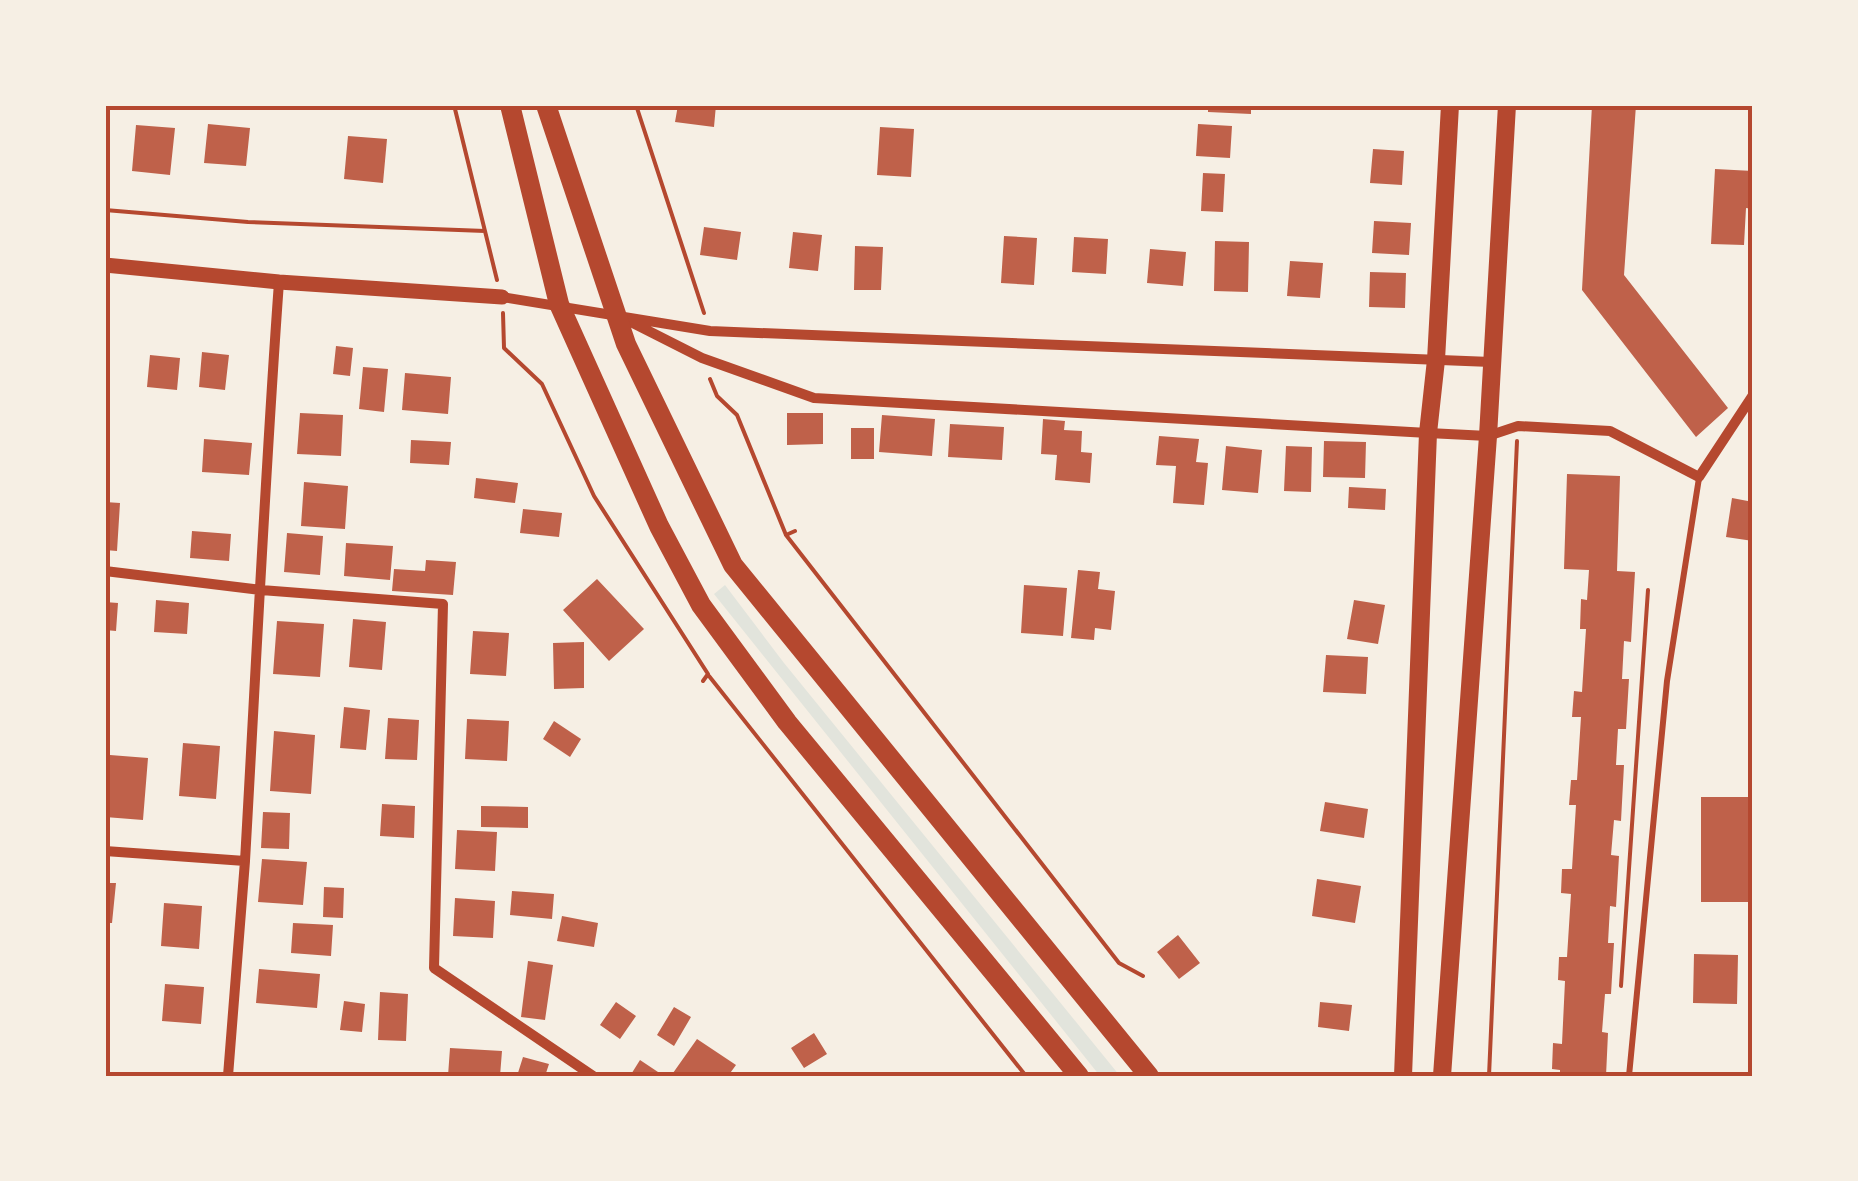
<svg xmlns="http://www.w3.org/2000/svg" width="1858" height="1181" font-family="Barlow,sans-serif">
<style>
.green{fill:#e2e4dc}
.building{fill:#bf614a}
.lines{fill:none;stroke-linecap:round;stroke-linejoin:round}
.path{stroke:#b5482f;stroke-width:4}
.service{stroke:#b5482f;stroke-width:6}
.minor{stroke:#b5482f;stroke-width:10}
.tertiary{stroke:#b5482f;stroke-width:15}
.secondary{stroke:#b5482f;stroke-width:18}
.primary{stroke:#b5482f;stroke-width:20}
.neatline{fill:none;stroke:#b5482f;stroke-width:4}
</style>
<rect width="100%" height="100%" fill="#f6efe4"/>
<!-- green -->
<path class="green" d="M725,585l59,78 336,413h-20l-386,-482z"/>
<!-- building -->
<path class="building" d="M678,105h38l-2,22 -39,-5z
M1208,105h43v9l-43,-2z
M1592,105h44l-12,170 104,133 -32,29 -114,-147z
M208,124l42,4 -4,38 -42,-3z
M1198,124l34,2 -2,32 -34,-2z
M136,125l39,3 -5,47 -38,-4z
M880,127l34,2 -3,48 -34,-2z
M348,136l39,3 -4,44 -39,-4z
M1373,149l31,2 -2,34 -32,-2z
M1715,169l38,2v38l-7,-1 -2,37 -33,-1z
M1203,173l22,1 -2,38 -22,-1z
M1374,221l37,2 -2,32 -37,-2z
M704,227l37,5 -4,28 -37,-5z
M793,232l29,3 -4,36 -29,-3z
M1004,236l33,2 -3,47 -33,-2z
M1074,237l34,2 -2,35 -34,-2z
M1215,241l34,1 -1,50 -34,-1z
M855,246l28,1 -2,43h-27z
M1150,249l36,3 -3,34 -36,-3z
M1290,261l33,2 -3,35 -33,-2z
M1370,272l36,1 -1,35 -36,-1z
M336,346l17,2 -3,28 -17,-2z
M202,352l27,3 -4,35 -26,-3z
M150,355l30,3 -3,32 -30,-3z
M363,367l25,2 -4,43 -25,-3z
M405,373l46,4 -3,37 -46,-4z
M300,413l43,2 -2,41 -44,-2z
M787,413h36v31l-36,1z
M882,415l53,4 -3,37 -53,-4z
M1043,419l22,2 -1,9 18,1 -1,21 11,1 -2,30 -35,-3 2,-25 -16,-1z
M950,424l54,3 -2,33 -54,-3z
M851,428h23v31h-23z
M1159,436l40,3 -3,23 12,1 -4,42 -31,-2 3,-37 -20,-1z
M204,439l48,4 -3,32 -47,-3z
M411,440l40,2 -2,23 -39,-2z
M1324,441l42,1 -1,36 -42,-1z
M1226,446l36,4 -4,43 -36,-3z
M1286,446l26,1 -1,45 -27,-1z
M1567,474l53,2 -3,95 18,1 -4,70 -7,-1 -2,38h7l-3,50h-8l-2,36h8l-3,56 -7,-1 -3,35 8,1 -3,51 -6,-1 -2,37h6l-3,51h-6l-3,38 6,1 -2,43h-46v-6l-8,-1 1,-26 9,1 3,-63 -7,-1 1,-23h8l4,-63 -10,-1 1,-24h10l4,-64h-7l2,-25h6l4,-63h-9l2,-26 8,1 4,-63h-6l1,-30 6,1 2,-30 -25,-1z
M476,478l42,5 -3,20 -41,-5z
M304,482l44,4 -3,43 -44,-3z
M1349,487l37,2 -1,21 -37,-2z
M1732,498l21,4v39l-27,-4z
M105,502l15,1 -3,48 -12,-1z
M523,509l39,4 -3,24 -39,-4z
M192,531l39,3 -2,27 -39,-3z
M287,533l36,3 -3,39 -36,-3z
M346,543l47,3 -3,34 -46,-4z
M426,560l30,2 -3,33 -61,-4 2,-22 31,2z
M1078,570l22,2 -2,17 17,2 -4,39 -16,-2 -1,12 -23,-2z
M597,579l47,50 -35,32 -46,-51z
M1024,585l43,3 -4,48 -42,-3z
M156,600l33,3 -2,31 -33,-2z
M1354,600l31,5 -7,39 -31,-5z
M105,602l13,1 -2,28 -11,-1z
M353,619l33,3 -4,48 -33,-3z
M277,621l47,3 -4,53 -47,-3z
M473,631l36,2 -3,43 -36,-2z
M584,642v46l-30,1 -1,-46z
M1326,655l42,2 -2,37 -43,-2z
M344,707l26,3 -4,40 -26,-2z
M388,718l31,2 -2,40 -32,-1z
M467,719l42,2 -2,40 -42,-2z
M554,721l27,18 -11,18 -27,-18z
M274,731l41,4 -4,59 -41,-3z
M183,743l37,3 -4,53 -37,-3z
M110,755l38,3 -5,62 -38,-3z
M1701,797h52v49h-5v56h-47z
M1325,802l43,7 -4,29 -44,-7z
M382,804l33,2 -1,32 -34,-2z
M481,806l47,1v21l-47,-1z
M263,812l27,1 -1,36 -28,-1z
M457,830l40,2 -2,39 -40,-2z
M262,859l45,3 -4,43 -45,-3z
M1317,879l44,7 -6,37 -43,-7z
M105,883h11l-4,40h-7z
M324,887l20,1 -1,30 -20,-1z
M512,891l42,3 -2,25 -42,-4z
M455,898l40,3 -2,37 -40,-2z
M164,903l38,3 -3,43 -38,-3z
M562,916l36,7 -4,24 -37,-6z
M293,923l40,2 -2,31 -40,-3z
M1178,935l22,28 -21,16 -22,-27z
M1694,954l44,1 -1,49 -44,-1z
M528,961l25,4 -8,55 -24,-3z
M259,969l61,5 -3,34 -61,-5z
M165,984l39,3 -3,37 -39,-3z
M380,992l28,2 -2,47 -28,-1z
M344,1001l21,3 -3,28 -22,-2z
M616,1002l20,14 -16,23 -20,-14z
M1320,1002l32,3 -3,26 -31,-4z
M674,1007l17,10 -17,29 -17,-11z
M814,1033l13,21 -23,14 -13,-20z
M697,1039l39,26 -8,11h-51l-4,-3z
M450,1048l52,3 -2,25h-52z
M523,1057l26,7 -4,12h-28z
M640,1060l24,16h-34z"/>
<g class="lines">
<!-- path -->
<path class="path" d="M454,105l43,175
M636,105l68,208
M105,210l143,12 237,9
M503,313l1,35 38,36 52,112 114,178 -5,7
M710,379l7,17 20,19 49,120 9,-4
M786,535l333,428 24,13
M709,676l317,400
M1621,986l27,-396
M1489,1076l28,-635"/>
<!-- service -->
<path class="service" d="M1629,1076l38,-395 32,-203"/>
<!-- minor -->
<path class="minor" d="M502,297l208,34 781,31
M619,316l83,42 112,40 614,35 60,3 30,-10 92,5 89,46 54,-82
M105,571l156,19 182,14 -9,364 159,108
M105,851l140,10 -17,215
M245,861c11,-193 20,-386 34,-579"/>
<!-- tertiary -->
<path class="tertiary" d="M105,265l174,17 223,15"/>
<!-- secondary -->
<path class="secondary" d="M1403,1076l25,-643 8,-73 14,-255
M1442,1076l46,-640 19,-331"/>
<!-- primary -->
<path class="primary" d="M510,105l49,199 100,222 42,79 86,117 292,354
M546,105l80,239 107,221 416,511"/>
</g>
<!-- border -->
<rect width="1858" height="1181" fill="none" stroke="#f6efe4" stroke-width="215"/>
<rect x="108" y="108" width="1642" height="966" class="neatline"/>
</svg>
